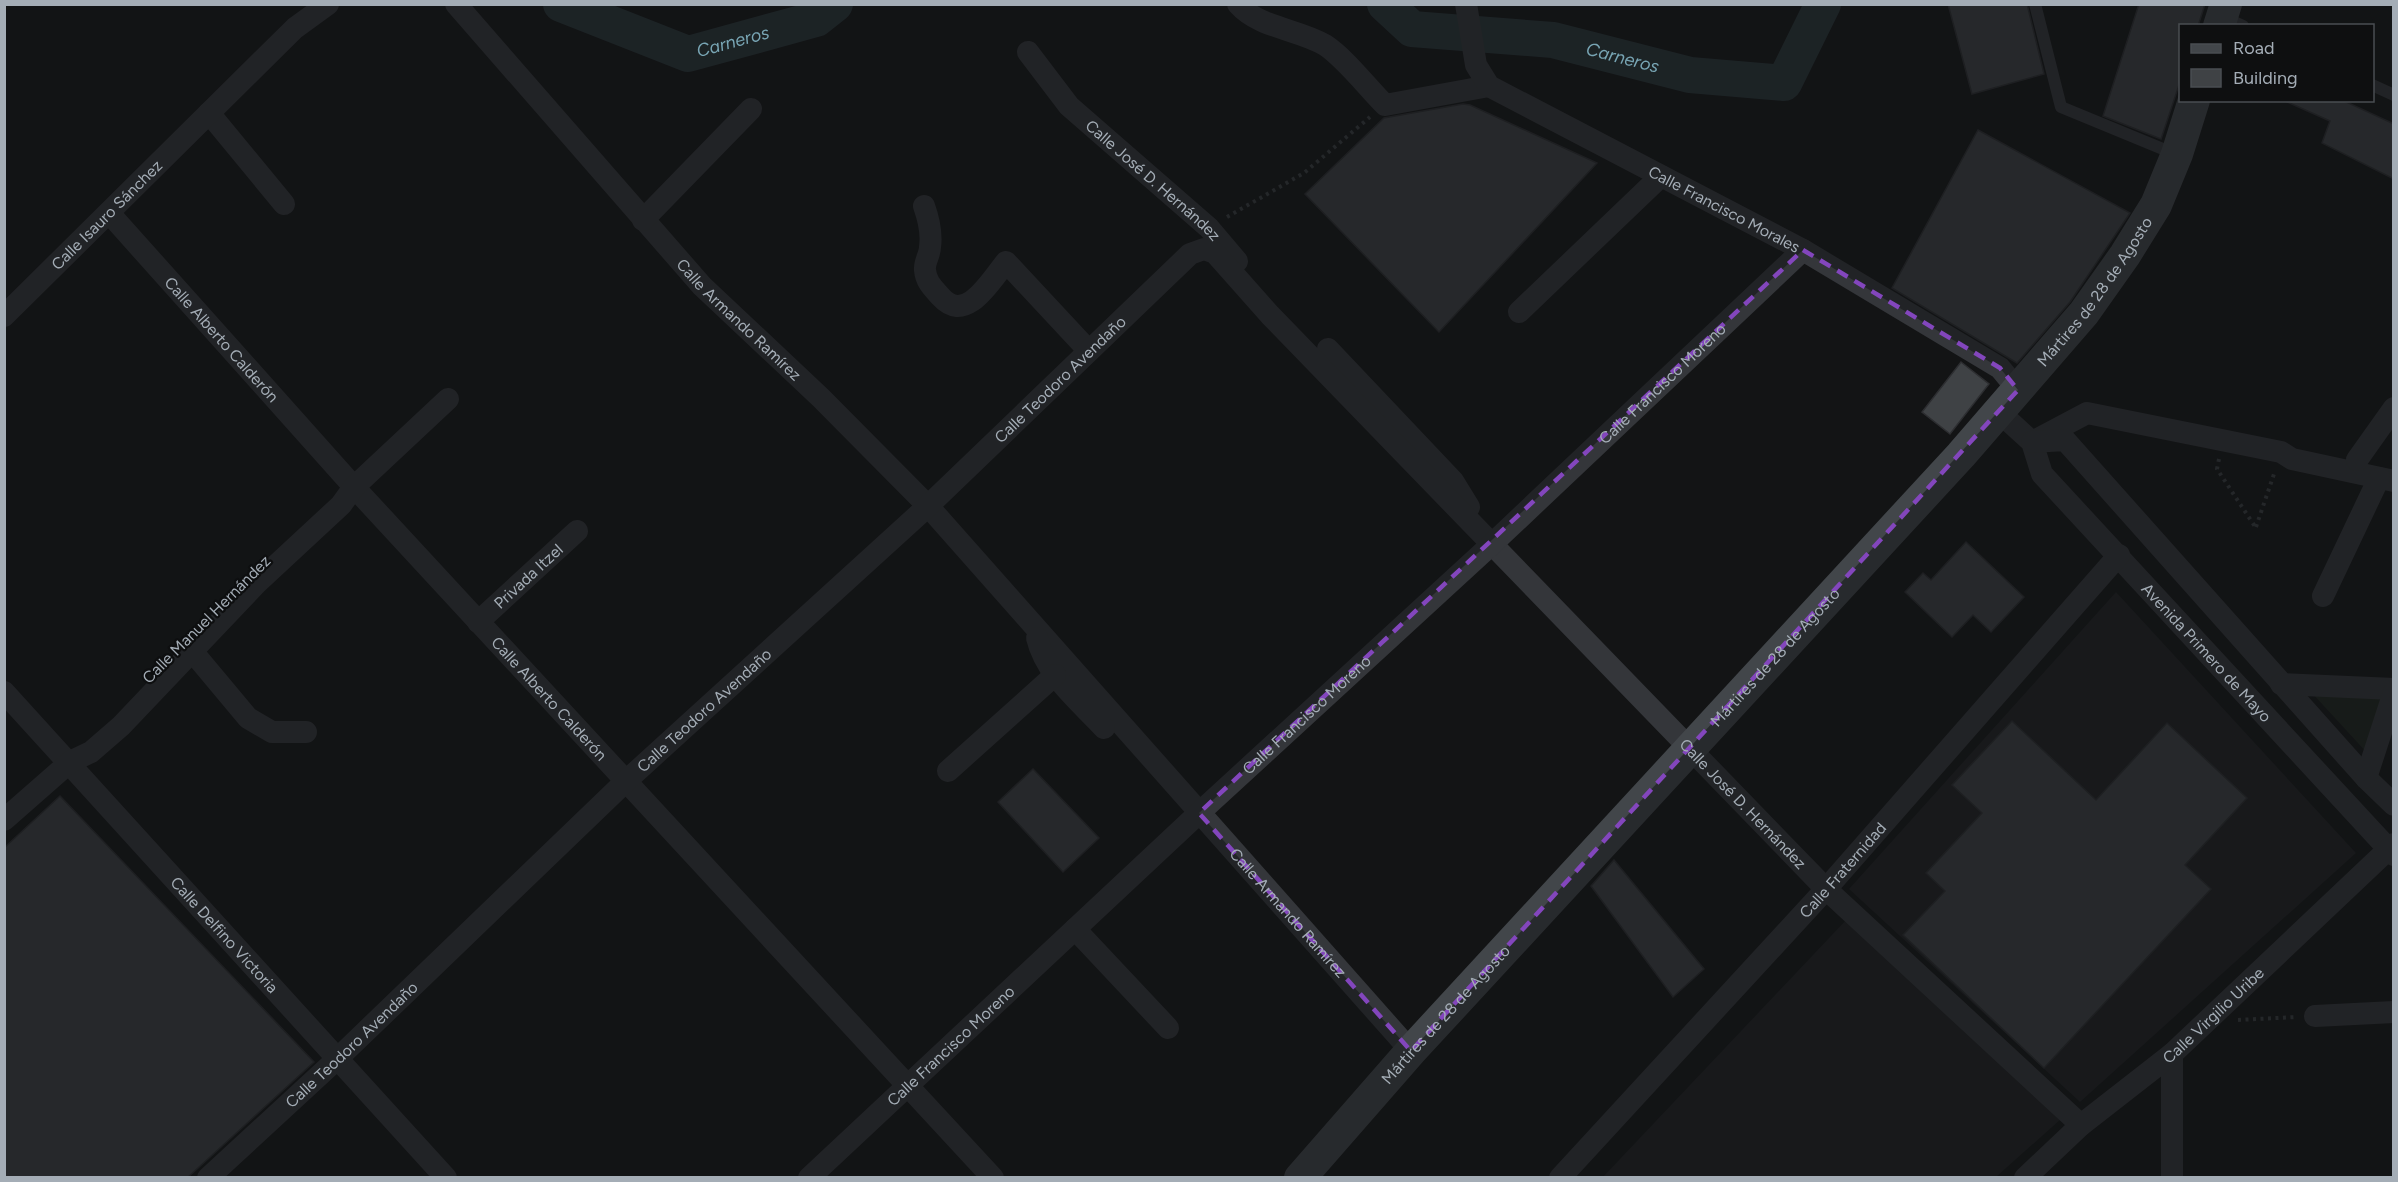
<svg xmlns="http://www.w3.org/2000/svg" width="2398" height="1182" font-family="Figtree,sans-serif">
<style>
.built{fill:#1f2022}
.green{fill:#1e251d}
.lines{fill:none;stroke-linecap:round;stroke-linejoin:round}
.river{stroke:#293639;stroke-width:36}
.building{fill:#3f4245;stroke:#2d2e31;stroke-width:1.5}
.path{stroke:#3a3e41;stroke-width:4;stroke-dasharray:3 4.5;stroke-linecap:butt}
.lane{stroke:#34363a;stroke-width:12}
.street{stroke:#34363a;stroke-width:22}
.secondary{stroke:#42464a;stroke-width:32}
.marked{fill:none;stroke:#8346bd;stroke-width:4.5;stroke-dasharray:12 8;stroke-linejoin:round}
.labels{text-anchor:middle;stroke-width:4.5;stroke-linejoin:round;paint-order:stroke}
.street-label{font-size:16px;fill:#a4adb6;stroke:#0e0f10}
.water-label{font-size:18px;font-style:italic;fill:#78a5b4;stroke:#0e0f10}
</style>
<rect width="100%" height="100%" fill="#131415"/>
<!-- built -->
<path class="built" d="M2116,592l240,261 -276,249 -231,-213z
M1847,919l214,200 -65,58 -394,1z"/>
<!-- green -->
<path class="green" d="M2311,692l82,5 -24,58z"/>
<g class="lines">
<!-- river -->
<g class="river">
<path id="s1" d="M561,4l127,50 128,-35 19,-15"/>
<path id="s2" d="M1385,4l27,25 141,11 137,35 94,8 39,-79"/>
</g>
</g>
<!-- building -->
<path class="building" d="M1948,4h79l17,70 -72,20z
M2139,4h66l-7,22h-17v53l-20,60 -58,-23z
M2283,100h59l52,24v55l-72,-36 8,-22z
M1463,104l7,1 127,58 -158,169 -134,-138 79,-76z
M1978,130l152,83 -60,89 -53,61 -125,-75z
M1961,362l28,22 -39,50 -28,-22z
M1966,542l58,55 -33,35 -18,-17 -21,22 -47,-45 18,-19 8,7z
M2012,721l84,79 71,-77 80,75 -62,67 26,24 -167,179 -141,-133 42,-44 -19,-18 56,-60 -30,-28z
M1033,769l66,69 -36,34 -65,-70z
M60,796l254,266 -127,116h-183v-330z
M1614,860l90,109 -31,28 -82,-111z"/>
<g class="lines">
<!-- path -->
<path class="path" d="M1227,217l77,-44 66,-56
M2219,459l-2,10 39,59
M2256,527l19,-56
M2238,1020l59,-3"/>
<!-- lane -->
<path class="lane" d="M2035,4l26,103 114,47
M2223,17l20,9
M2372,85l22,10"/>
<!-- street -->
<g class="street">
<path id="s3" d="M456,4l246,282 119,112 107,108 483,545"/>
<path d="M1238,4c21,24 60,25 87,41 20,13 42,42 60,60l104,-19"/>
<path id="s4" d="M1466,4l10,61 13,21 314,164 197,118 18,22"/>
<path id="s5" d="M1028,52l41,54 140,122 28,33"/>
<path d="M209,113l75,91"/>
<path d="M924,206c5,14 8,27 6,41 0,8 -6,15 -5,23 1,12 8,18 16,27 25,28 50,-17 65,-35l83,89"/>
<path id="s6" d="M110,214l244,273 639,691"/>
<path d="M643,220l108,-111"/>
<path d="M1519,312l142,-136"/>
<path id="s7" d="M4,316l291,-288 33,-24"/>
<path d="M1328,349l125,132 16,26"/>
<path id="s8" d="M1999,412l33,30 10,32 352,381"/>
<path d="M2038,439l49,-26 194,39 11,7 102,22"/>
<path d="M2032,442l33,-2 301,338 28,27"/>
<path d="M2357,460l37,-52"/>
<path d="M2323,596l56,-118"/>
<path id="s9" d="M478,622l99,-91"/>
<path d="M1037,638c9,37 42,63 67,90"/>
<path d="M192,651l56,67 24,14h34"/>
<path d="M2281,684l113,5"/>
<path id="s10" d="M4,692l442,486"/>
<path d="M948,771l107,-96"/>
<path d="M2366,778l28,-86"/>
<path d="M4,820l66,-58 21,-10 30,-26 136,-143 84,-78 13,-18 94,-88"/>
<path d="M1075,929l93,99"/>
<path d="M2315,1016l79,-4"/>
<path d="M2172,1054v124"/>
<path id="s11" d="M208,1178l128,-118 290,-279 302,-275 262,-252 14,-5 11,4 55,62 556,574 255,236"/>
<path id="s12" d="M809,1178l390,-365 293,-269 311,-294"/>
<path id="s13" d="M1560,1178l266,-289 293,-334"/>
<path id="s14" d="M2025,1178l56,-53 91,-71 222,-210"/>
</g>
<!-- secondary -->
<g class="secondary">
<path d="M2219,26l7,-22"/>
<path id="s15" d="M1300,1178l111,-127 550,-596 123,-142 41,-58 31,-50 21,-51 17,-54"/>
</g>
</g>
<!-- marked area -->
<path d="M0 0H2398V1182H0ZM1803,250l197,118 18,22 -607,661 -212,-238z" fill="#131415" fill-opacity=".55" fill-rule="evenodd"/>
<path class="marked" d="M1803,250l197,118 18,22 -607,661 -212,-238z"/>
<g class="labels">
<!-- street labels -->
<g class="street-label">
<text dy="6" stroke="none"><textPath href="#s5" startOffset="180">Calle José D. Hernández</textPath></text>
<text dy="6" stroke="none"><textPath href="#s4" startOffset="352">Calle Francisco Morales</textPath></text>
<text dy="6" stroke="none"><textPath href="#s7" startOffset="144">Calle Isauro Sánchez</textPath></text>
<text dy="6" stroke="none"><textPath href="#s15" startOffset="1191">Mártires de 28 de Agosto</textPath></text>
<text dy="6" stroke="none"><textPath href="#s3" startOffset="424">Calle Armando Ramírez</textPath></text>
<text dy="6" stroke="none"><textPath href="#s6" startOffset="168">Calle Alberto Calderón</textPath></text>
<text dy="6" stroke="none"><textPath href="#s11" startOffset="1168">Calle Teodoro Avendaño</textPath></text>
<text dy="6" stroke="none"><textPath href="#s12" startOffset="1166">Calle Francisco Moreno</textPath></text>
<text dy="6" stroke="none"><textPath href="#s9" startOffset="68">Privada Itzel</textPath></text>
<text transform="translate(206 619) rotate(-45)" y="6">Calle Manuel Hernández</text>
<text dy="6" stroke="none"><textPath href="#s8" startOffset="321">Avenida Primero de Mayo</textPath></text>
<text dy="6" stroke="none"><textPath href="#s15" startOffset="705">Mártires de 28 de Agosto</textPath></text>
<text dy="6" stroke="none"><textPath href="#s6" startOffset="654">Calle Alberto Calderón</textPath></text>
<text dy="6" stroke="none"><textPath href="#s11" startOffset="682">Calle Teodoro Avendaño</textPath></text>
<text dy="6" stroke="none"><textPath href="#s12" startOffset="680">Calle Francisco Moreno</textPath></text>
<text dy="6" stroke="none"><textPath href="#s11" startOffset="2138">Calle José D. Hernández</textPath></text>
<text dy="6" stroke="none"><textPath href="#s13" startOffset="418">Calle Fraternidad</textPath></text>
<text dy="6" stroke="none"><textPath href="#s3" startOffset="1233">Calle Armando Ramírez</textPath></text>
<text dy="6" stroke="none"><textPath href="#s10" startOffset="328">Calle Delfino Victoria</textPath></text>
<text dy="6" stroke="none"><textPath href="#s15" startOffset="219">Mártires de 28 de Agosto</textPath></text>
<text dy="6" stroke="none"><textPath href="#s14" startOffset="249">Calle Virgilio Uribe</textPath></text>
<text dy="6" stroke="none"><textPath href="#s11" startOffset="196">Calle Teodoro Avendaño</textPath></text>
<text dy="6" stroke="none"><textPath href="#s12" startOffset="194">Calle Francisco Moreno</textPath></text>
</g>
<!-- water labels -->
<g class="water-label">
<text dy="6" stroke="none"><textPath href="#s1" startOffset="183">Carneros</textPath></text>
<text dy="6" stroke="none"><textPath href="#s2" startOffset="250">Carneros</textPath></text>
</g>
</g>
<!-- border -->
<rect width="2398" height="1182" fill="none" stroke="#a4adb6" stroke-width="12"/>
<!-- legend -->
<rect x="2179" y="24" width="195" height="78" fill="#0e0f10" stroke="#4a4e52" stroke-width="1.5"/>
<rect x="2191" y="44" width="30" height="9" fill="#42464a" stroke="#4a4e52" stroke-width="1.5"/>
<text x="2233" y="54" font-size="18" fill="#a4adb6">Road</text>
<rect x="2191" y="69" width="30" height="18" fill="#3f4245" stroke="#4a4e52" stroke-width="1.5"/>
<text x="2233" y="84" font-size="18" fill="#a4adb6">Building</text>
</svg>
